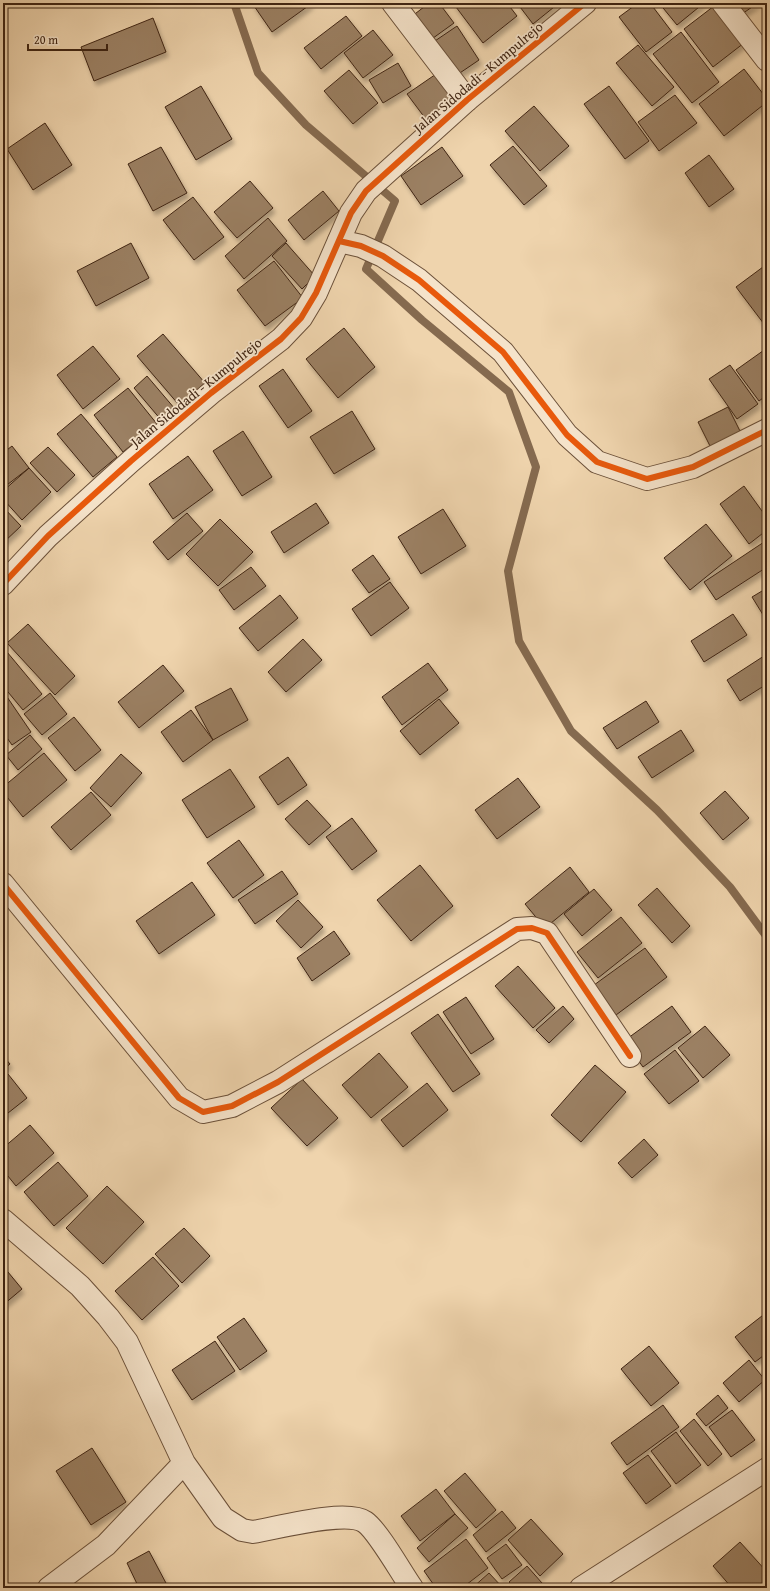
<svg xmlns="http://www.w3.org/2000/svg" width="770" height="1591" font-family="'Gentium Book Plus',serif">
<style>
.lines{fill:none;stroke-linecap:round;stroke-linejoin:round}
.stream{stroke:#856a4f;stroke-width:8}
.building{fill:#9b8063;stroke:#3f2412;filter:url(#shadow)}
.minor-casing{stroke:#6b5039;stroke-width:24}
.tertiary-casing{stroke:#6b5039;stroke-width:24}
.minor{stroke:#f5e3ca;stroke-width:22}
.tertiary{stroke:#f5e3ca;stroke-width:22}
.cycleway-casing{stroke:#f5e3ca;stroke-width:8}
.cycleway{stroke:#e8590c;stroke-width:6}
.labels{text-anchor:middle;stroke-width:3.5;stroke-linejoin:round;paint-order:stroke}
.street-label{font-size:14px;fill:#3f2412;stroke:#f5e3ca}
</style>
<defs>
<filter id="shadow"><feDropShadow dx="2.5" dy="4.5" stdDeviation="2" flood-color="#0004"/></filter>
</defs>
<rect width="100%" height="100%" fill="#efd4ad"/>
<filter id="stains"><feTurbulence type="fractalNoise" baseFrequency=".005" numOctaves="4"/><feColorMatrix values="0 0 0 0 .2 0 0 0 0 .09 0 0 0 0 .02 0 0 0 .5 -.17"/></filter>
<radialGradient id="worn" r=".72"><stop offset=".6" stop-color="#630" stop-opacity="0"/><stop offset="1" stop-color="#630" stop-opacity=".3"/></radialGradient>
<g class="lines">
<!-- stream -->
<path class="stream" d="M234,3l24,70 48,52 89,76 -29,68 56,51 87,72 27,75 -28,104 11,70 52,90 86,79 73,77 37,50"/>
</g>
<!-- building -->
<path class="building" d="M252,3h59v1l-39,28z
M429,3h10l15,20 -25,18 -18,-24z
M453,3h54l10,13 -34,27z
M517,3h42l-26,21z
M638,3h12l22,29 -26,20 -27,-35z
M659,3h45l-27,22z
M730,3h28l-19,13z
M714,6l30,37 -31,24 -29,-38z
M346,16l16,20 -41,33 -17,-21z
M153,18l13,34 -72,29 -13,-34z
M457,26l22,34 -28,19 -22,-34z
M373,30l20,25 -30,23 -19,-25z
M681,32l38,50 -27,21 -39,-49z
M638,45l36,42 -22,19 -36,-43z
M398,63l13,23 -28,17 -14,-23z
M744,69l23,30v3l-43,34 -25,-32z
M349,70l29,33 -25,21 -29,-33z
M439,72l20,27 -31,23 -21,-28z
M201,86l31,53 -36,21 -31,-53z
M609,86l40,55 -24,18 -41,-55z
M675,95l22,28 -38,28 -21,-29z
M534,106l35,40 -29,25 -35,-40z
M45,123l27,42 -39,25 -26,-41z
M513,146l34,40 -23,19 -34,-40z
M161,147l26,46 -34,18 -25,-47z
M442,147l21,29 -42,29 -20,-29z
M709,155l25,34 -25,18 -24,-34z
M250,181l23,27 -36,30 -23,-26z
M323,191l16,20 -35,29 -16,-20z
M193,197l31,40 -30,23 -31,-40z
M268,218l19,23 -43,38 -19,-23z
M131,243l18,35 -53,28 -19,-35z
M286,243l29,33 -13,13 -30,-33z
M274,261l29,37 -38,28 -28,-36z
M767,264v64l-31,-41z
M344,328l31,39 -37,31 -32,-39z
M163,334l42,49 -26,22 -42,-49z
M93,346l27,33 -37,30 -26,-34z
M767,348v47l-8,6 -23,-31z
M730,365l28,39 -21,15 -28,-40z
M283,369l29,42 -24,17 -29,-42z
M147,376l28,33 -13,12 -28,-33z
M128,388l29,36 -34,28 -29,-37z
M728,407l16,32 -30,15 -16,-32z
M352,411l23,38 -41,25 -24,-37z
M81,414l36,43 -24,20 -36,-43z
M243,431l29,46 -30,19 -29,-45z
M12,446l17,22 -26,20v-35z
M48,447l27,28 -18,17 -27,-29z
M188,456l25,34 -40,29 -24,-35z
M29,468l22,24 -29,28 -19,-21v-8z
M744,486l23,32v12l-18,14 -29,-40z
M316,503l13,20 -45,30 -13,-21z
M3,507l18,19 -18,17z
M443,509l23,37 -45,28 -23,-37z
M187,513l16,18 -35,29 -15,-18z
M220,519l33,33 -35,34 -32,-32z
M706,524l26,32 -42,34 -26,-32z
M767,540v27l-51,33 -12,-18z
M373,555l17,24 -21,14 -17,-23z
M251,567l15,19 -32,24 -15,-20z
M390,582l19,26 -38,28 -19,-27z
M767,588v29l-2,1 -13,-21z
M280,595l18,23 -40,33 -19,-23z
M733,614l14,21 -43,27 -13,-21z
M28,624l47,52 -20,19 -48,-52z
M303,639l19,21 -36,32 -18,-20z
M7,652l35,42 -19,16 -20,-24v-30z
M767,654v30l-27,17 -13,-21z
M428,663l20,27 -46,35 -20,-28z
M163,665l21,26 -45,37 -21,-26z
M231,688l17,32 -35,20 -18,-33z
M3,691l28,41 -19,13 -9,-13z
M50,693l17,21 -25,21 -18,-21z
M439,699l20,24 -39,32 -20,-24z
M646,701l13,21 -42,27 -14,-21z
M191,710l22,30 -30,22 -22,-30z
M74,717l27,33 -26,21 -27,-33z
M681,730l13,21 -42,27 -14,-21z
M30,735l12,14 -24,21 -12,-15z
M44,753l23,27 -44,37 -20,-25v-5z
M121,754l21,19 -31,34 -21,-19z
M288,757l19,28 -29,20 -19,-28z
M230,769l25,38 -48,31 -25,-38z
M518,778l22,29 -43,32 -22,-29z
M725,791l24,27 -26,22 -23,-27z
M91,792l20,23 -40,35 -20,-23z
M307,800l24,26 -22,19 -24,-26z
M352,818l25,33 -25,19 -26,-33z
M239,840l25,35 -31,23 -26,-35z
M420,865l33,41 -42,35 -34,-41z
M570,867l19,25 -44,36 -20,-24z
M282,871l16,23 -43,30 -17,-24z
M192,882l23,33 -56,39 -23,-33z
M657,888l33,38 -18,17 -34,-38z
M594,889l18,21 -30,26 -18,-22z
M298,900l25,27 -22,21 -25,-27z
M621,917l21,26 -44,35 -21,-26z
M334,931l16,23 -38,27 -15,-23z
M645,948l22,29 -51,38 -22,-30z
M518,966l37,42 -22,20 -38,-42z
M466,997l28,42 -23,15 -28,-42z
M563,1006l11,13 -25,24 -13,-13z
M672,1006l19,26 -48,35 -19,-26z
M438,1014l42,60 -27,18 -42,-59z
M705,1026l25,29 -27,23 -25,-30z
M675,1050l24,31 -30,23 -25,-30z
M379,1053l29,34 -37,31 -29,-33z
M3,1056l7,8 -7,6z
M595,1065l31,27 -45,50 -30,-27z
M8,1074l19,24 -24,19v-39z
M302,1079l36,39 -31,28 -36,-38z
M427,1083l21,27 -45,37 -22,-27z
M30,1125l24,28 -38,33 -13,-16v-22z
M644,1139l14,16 -26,23 -14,-15z
M58,1162l30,34 -34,30 -30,-34z
M107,1186l37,36 -41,42 -37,-36z
M184,1228l26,28 -28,27 -27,-29z
M153,1257l26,29 -37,34 -27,-29z
M3,1266l19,23 -19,16z
M767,1312v41l-12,9 -20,-25z
M244,1318l23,33 -27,19 -23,-33z
M215,1341l20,30 -43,29 -20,-30z
M649,1346l30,37 -28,23 -30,-37z
M749,1360l16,20 -26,22 -16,-19z
M718,1395l10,13 -22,18 -10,-12z
M663,1405l16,22 -52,38 -16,-22z
M732,1410l23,30 -24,17 -22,-30z
M694,1419l28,35 -14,12 -28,-35z
M676,1432l25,33 -25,19 -25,-33z
M92,1448l34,54 -35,23 -35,-54z
M648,1455l23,31 -25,18 -23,-31z
M465,1473l31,37 -20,18 -32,-37z
M436,1489l19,25 -35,27 -19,-25z
M502,1511l14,17 -30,24 -13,-17z
M455,1514l13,14 -39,34 -12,-14z
M531,1519l32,35 -23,22 -32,-36z
M466,1539l22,29 -26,20h-26l-12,-17z
M740,1542l27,30v8l-9,8h-26l-19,-22z
M506,1544l16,21 -20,14 -15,-21z
M149,1551l18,34 -5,3h-23l-12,-25z
M527,1566l15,17 -5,5h-22l-6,-6z
M489,1573l14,15h-31z
M174,1584l3,4h-8z"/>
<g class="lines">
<defs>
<path id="minor" d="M393,3l74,97
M723,3l44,57
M339,241l22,5 22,10 36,24 84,72 64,83 30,27 50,17 46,-12 74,-37
M3,884l176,214 24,14 29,-6 46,-24 239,-153 15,-1 15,5 83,123
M3,1220l77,66 28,31 19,25 57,121 -78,82 -57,43
M184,1463l39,55 19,12 11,2c25,-4 93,-23 112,-10 13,9 37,52 47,66
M581,1588l186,-119"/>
<path id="tertiary" d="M3,584l45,-48 83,-75 80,-68 70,-54 20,-21 15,-25 35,-80 15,-22 101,-91 118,-97"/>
</defs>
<!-- minor casing -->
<use href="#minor" class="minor-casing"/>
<!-- tertiary casing -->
<use href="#tertiary" class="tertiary-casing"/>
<!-- minor -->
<use href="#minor" class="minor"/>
<!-- tertiary -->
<use href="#tertiary" class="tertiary"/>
<defs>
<path id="cycleway" d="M339,241l22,5 22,10 36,24 84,72 64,83 30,27 50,17 46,-12 74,-37
M3,584l45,-48 83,-75 80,-68 70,-54 20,-21 15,-25 35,-80 15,-22 101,-91 118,-97
M3,884l176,214 24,14 29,-6 46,-24 239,-153 15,-1 15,5 83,123"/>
</defs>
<!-- cycleway casing -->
<use href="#cycleway" class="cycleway-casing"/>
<!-- cycleway -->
<use href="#cycleway" class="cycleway"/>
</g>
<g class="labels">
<!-- street labels -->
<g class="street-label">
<text transform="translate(478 77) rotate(-40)" y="5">Jalan Sidodadi - Kumpulrejo</text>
<text transform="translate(196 392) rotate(-39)" y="5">Jalan Sidodadi - Kumpulrejo</text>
</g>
</g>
<!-- margin -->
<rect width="770" height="1591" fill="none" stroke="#efd4ad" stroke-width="16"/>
<rect x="4" y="4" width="762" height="1583" fill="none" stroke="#3f2412" stroke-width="2"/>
<rect x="8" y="8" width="754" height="1575" fill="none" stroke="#3f2412"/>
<!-- scale -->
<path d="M28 44v6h79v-6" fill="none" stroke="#3f2412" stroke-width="2"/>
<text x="34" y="44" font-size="12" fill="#3f2412" stroke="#f5e3ca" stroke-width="3" paint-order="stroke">20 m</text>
<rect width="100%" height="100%" filter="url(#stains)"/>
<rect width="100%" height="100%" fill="url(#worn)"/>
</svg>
